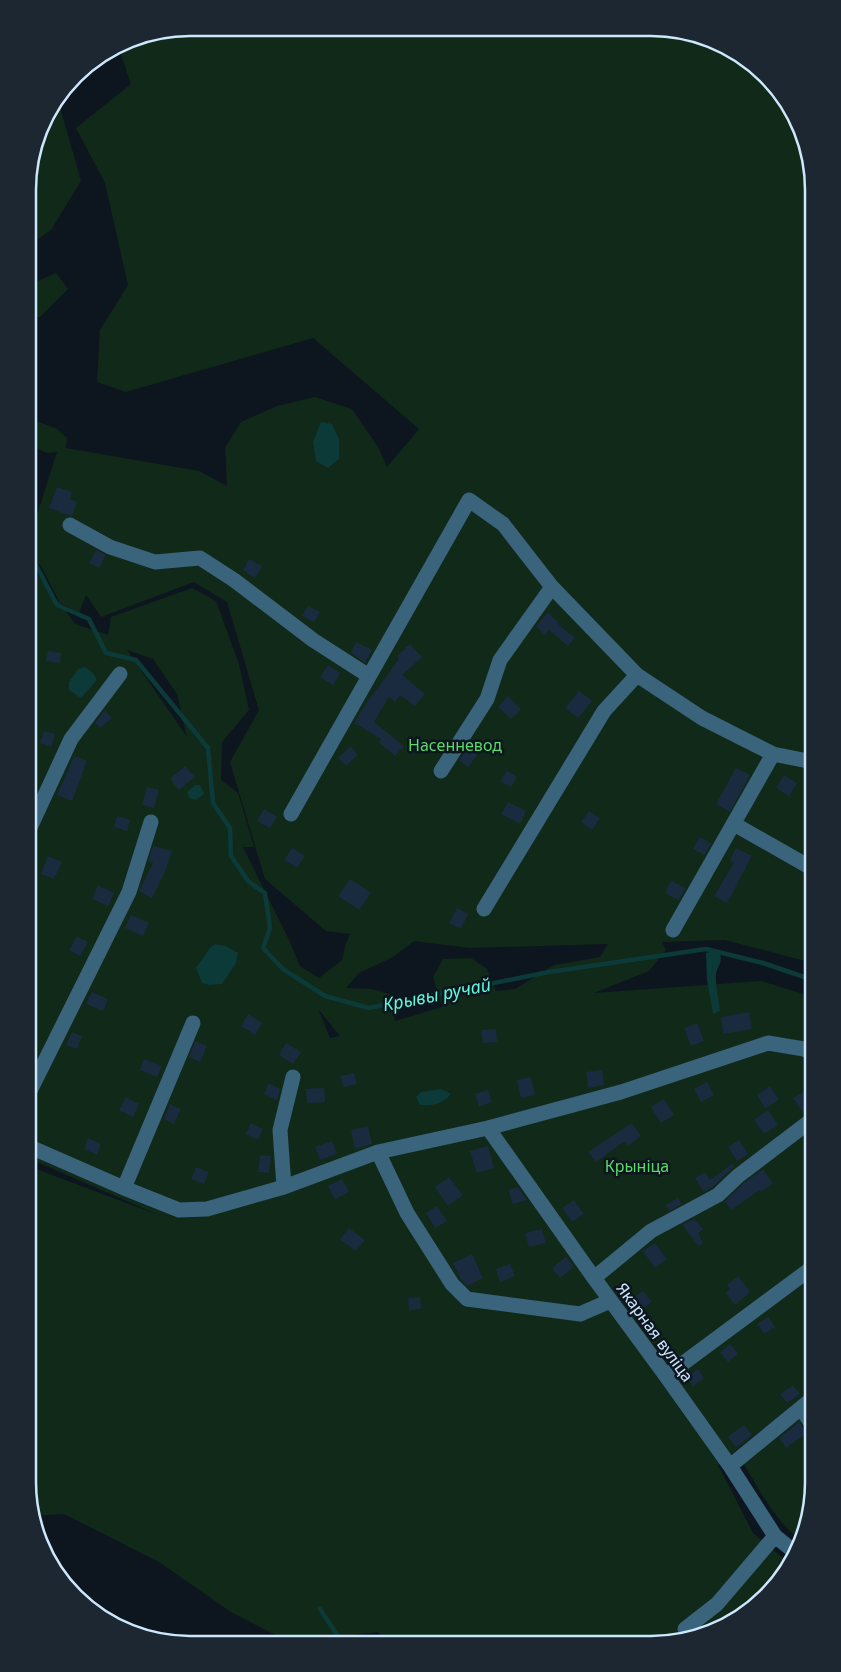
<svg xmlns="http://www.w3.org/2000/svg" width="841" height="1672" font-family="'Noto Sans',sans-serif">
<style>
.green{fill:#102918;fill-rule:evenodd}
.water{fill:#0b3a39}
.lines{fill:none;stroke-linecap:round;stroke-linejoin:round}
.stream{stroke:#0b3a39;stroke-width:4.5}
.building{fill:#1a2b3f}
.minor{stroke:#3a637c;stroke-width:15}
.labels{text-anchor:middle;stroke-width:5;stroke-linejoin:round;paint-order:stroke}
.park-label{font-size:16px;fill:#5cda67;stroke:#0d161f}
.street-label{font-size:16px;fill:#cde7fd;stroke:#0d161f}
.water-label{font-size:18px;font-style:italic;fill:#5ef9db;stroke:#0d161f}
.rim{fill:none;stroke:#cde7fd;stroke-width:2.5}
</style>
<rect width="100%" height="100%" fill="#0d161f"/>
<!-- green -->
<path class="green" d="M190,28l492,3 32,15 52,34 39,58 8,52v773l-88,-23 -63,2 4,8 -17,21 -55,22 167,-12 52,16v392l-95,76 35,68 37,31 -10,17 -38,36 -39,19 -52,8h-266l-7,-12 -33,4 -20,8 -20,-1 -22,-4 -52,-27 -72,-50 -95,-48 -31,2 -5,-34v-316l133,50 -133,-58v-640l7,3 22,-69 -9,1 -19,-7v-28l28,11 10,9 -1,10 133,23 28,15 -2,-38 16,-26 36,-16 38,-9 37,12 26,38 9,20 32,-38 -106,-91 -187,54 -29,-10 3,-52 28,-45 -23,-102 -29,-55 55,-44 -13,-38 10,-6zM40,564l19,37 -1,1 -26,-35zM194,582l33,20 32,108 -29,52 35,117 61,52 24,3 -4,9 -4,17 -23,18 -19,-12 -11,-26 -46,-93h11l-16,-54 -17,-13 1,-38 27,-32 -10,-46 -23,-63 -24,-13 -81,29 -3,18 -33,-11 -15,-21 19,10 7,-18 15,22zM127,650l26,9 24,35 10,43zM414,941l55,7 139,-4 -8,13 -46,8 -39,24 -19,2 -9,-22 -16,-11 -28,1 -10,18 9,30 -47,14 -5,-27 -18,-5 -26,-1 13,-15 34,-16zM319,1011h1l20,25 -10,2z
M56,103l4,4 21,74 -30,49 -22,15v-76l15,-51z
M56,273l12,16 -28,28h-11v-32z
M813,1401v92l-11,47c-25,-14 -47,-58 -62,-82z"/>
<!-- water -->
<path class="water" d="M321,422l11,2 7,15v20l-11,9 -12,-7 -3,-19z
M85,667l8,6 4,7 -16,18 -12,-8v-8l9,-13z
M195,785h5l4,9 -8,6 -7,-2 -2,-6z
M215,944l11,2 12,7 -2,10 -14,21 -13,1 -7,-2 -6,-15 14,-20z
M713,951l7,1c3,13 -3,13 -4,23 -1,12 3,24 4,36l-7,3 -6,-34 -1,-27z
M441,1089l10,5c-8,10 -19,12 -31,11l-4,-8 5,-5z"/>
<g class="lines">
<!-- stream -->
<path class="stream" d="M28,563l9,4 20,38 32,14 17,34 30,7 72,88 5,55 17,25 1,28 17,25 17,12 5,35 -7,20 20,21 42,27 44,12 180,-36 157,-23 57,14 50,17
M320,1609l23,35"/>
</g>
<!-- building -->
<path class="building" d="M57,487l15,5 -2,7 7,3 -5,14 -23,-8z
M96,550l10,5 -7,13 -10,-5z
M249,559l13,7 -7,12 -12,-8z
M308,606l12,6 -6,10 -12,-6z
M548,612l10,10 -1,1 18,15 -7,8 -19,-16 -4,5 -9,-9z
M356,642l16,8 -7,13 -14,-10z
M410,644l12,13 -20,18 23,19 -10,12 -15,-11 -5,7 -6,-5 -15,25 30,24 -9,10 -17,-14 3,-3 -27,-16 14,-22 31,-42 -2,-3z
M48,651l13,2 -1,10 -14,-2z
M328,665l12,8 -7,12 -13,-8z
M579,691l13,10 -14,17 -13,-10z
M508,696l13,13 -10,10 -13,-12z
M105,710l7,8 -12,10 -5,-5z
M44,731l11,3 -4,13 -11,-4z
M351,746l7,9 -12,11 -8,-8z
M469,746l9,8 -10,13 -9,-7z
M74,756l13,5 -15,40 -15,-6z
M185,766l10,11 -16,13 -9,-11z
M736,768l14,7 -20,37 -14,-8z
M507,771l10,6 -6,10 -11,-6z
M784,775l13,8 -8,13 -13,-8z
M147,787l12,3 -5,18 -12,-3z
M508,802l18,9 -6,13 -19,-10z
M264,809l13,8 -7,11 -13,-7z
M589,811l11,7 -8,12 -11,-8z
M117,816l13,4 -3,11 -13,-4z
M699,837l12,6 -6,12 -12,-6z
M153,846l19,5 -7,21 -13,26 -13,-7 14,-28 -5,-2z
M292,848l13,8 -8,12 -13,-8z
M736,848l16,8 -25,47 -13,-7 20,-33 -4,-3z
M48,856l14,6 -8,17 -13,-5z
M350,879l21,14 -12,17 -21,-14z
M671,881l15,7 -7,12 -14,-7z
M98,885l16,8 -6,13 -16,-7z
M457,908l11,6 -7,15 -12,-6z
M131,915l18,8 -6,13 -18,-8z
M77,936l11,6 -8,14 -11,-6z
M92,992l16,7 -5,12 -17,-7z
M749,1012l3,17 -29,5 -2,-17z
M248,1014l14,9 -7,12 -14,-9z
M697,1023l7,18 -13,5 -7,-18z
M496,1029l1,13 -14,1 -2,-13z
M72,1032l10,4 -5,13 -11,-4z
M195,1041l12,5 -7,16 -11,-5z
M286,1043l15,9 -8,12 -14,-9z
M144,1059l18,7 -5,11 -17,-7z
M602,1070l2,15 -16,3 -2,-16z
M354,1073l3,11 -13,3 -4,-11z
M531,1077l4,18 -14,3 -4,-18z
M707,1082l7,13 -13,7 -7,-13z
M269,1083l11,6 -3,11 -13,-6z
M770,1086l9,14 -14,8 -8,-13z
M324,1088l1,14 -18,1 -1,-14z
M808,1089l5,8v11l-9,6 -11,-16z
M488,1090l4,12 -13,5 -4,-13z
M126,1097l13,7 -6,13 -14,-7z
M664,1099l10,16 -13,8 -10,-16z
M170,1104l11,5 -7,15 -10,-5z
M768,1110l10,15 -14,9 -10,-14z
M251,1123l12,6 -5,11 -12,-6z
M632,1123l9,13 -13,10 -3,-5 -29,21 -8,-10z
M368,1126l4,18 -17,5 -4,-19z
M88,1138l13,6 -4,11 -13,-6z
M739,1140l9,14 -11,7 -9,-14z
M332,1141l5,13 -17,6 -5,-13z
M488,1146l6,22 -17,5 -7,-22z
M260,1155l11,1 -2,17 -11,-1z
M732,1164l2,3 -22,20 -8,5 -9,-14 10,-6 5,8z
M196,1167l13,5 -5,12 -13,-5z
M763,1169l10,15 -12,8 -1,-2 -29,20 -6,-9 19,-18z
M449,1177l14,18 -15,11 -13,-19z
M342,1179l7,13 -14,7 -7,-13z
M518,1187l9,13 -14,4 -5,-14z
M678,1198l4,6 -13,7 -3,-6z
M574,1200l10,14 -12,8 -10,-14z
M437,1206l10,15 -12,7 -9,-15z
M694,1219l9,10 -5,4 5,10 -4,3 -17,-21z
M349,1228l16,12 -9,11 -16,-12z
M542,1229l4,14 -17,4 -4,-14z
M655,1243l12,16 -12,9 -12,-17z
M472,1254l11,24 -16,8 -5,-5 -9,-18z
M566,1257l8,10 -14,11 -8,-10z
M510,1264l5,12 -15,6 -4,-13z
M738,1276l12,16 -15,13 -9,-12 4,-4 -3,-4z
M643,1291l9,11 -10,7 -9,-11z
M420,1297l1,12 -12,1 -1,-12z
M768,1317l7,10 -11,7 -7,-10z
M730,1344l8,10 -10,8 -8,-10z
M698,1369l6,9 -11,8 -6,-9z
M793,1385l7,9 -13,9 -7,-9z
M799,1422l8,11 -21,15 -7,-10z
M744,1425l8,10 -16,12 -8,-10z"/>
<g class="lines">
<!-- minor -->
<path class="minor" d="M70,525l40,22 45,15 45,-4 34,22 79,60 56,36
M441,771l46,-72 13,-39 52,-73 85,88 65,43 71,36
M291,814l178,-314 34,24 49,63
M734,824l79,45
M28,832l43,-93 49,-65
M484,909l120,-198 33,-36
M673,930l100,-176 40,8
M28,1095l101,-203 22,-70
M488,1128l106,150 72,98 64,90 45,70 21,17
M28,1146l96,42 55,22 28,-1 77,-22 94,-35 110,-24 133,-36 147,-49 36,6 9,5
M378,1152l29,61 45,71 15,15 113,15 30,-13
M284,1187l-4,-57 13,-53
M124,1188l69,-165
M594,1278l57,-47 67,-36 20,-19 75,-57
M666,1376l147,-109
M801,1408l12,18
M730,1466l83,-68
M685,1629l32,-25 58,-68"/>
</g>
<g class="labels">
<!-- park labels -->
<g class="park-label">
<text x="455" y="751">Насенневод</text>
<text x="637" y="1172">Крыніца</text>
</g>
<!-- street labels -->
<g class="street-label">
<text transform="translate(655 1332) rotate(54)" y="6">Якарная вуліца</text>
</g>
<!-- water labels -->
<g class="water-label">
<text transform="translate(437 995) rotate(-11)" y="6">Крывы ручай</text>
</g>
</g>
<!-- crop -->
<path d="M0 0H841V1672H0ZM190 36H651A154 154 0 0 1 805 190V1482A154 154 0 0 1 651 1636H190A154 154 0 0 1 36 1482V190A154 154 0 0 1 190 36Z" fill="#1c2731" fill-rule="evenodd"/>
<path class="rim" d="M190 36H651A154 154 0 0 1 805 190V1482A154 154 0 0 1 651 1636H190A154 154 0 0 1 36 1482V190A154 154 0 0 1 190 36Z"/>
</svg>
